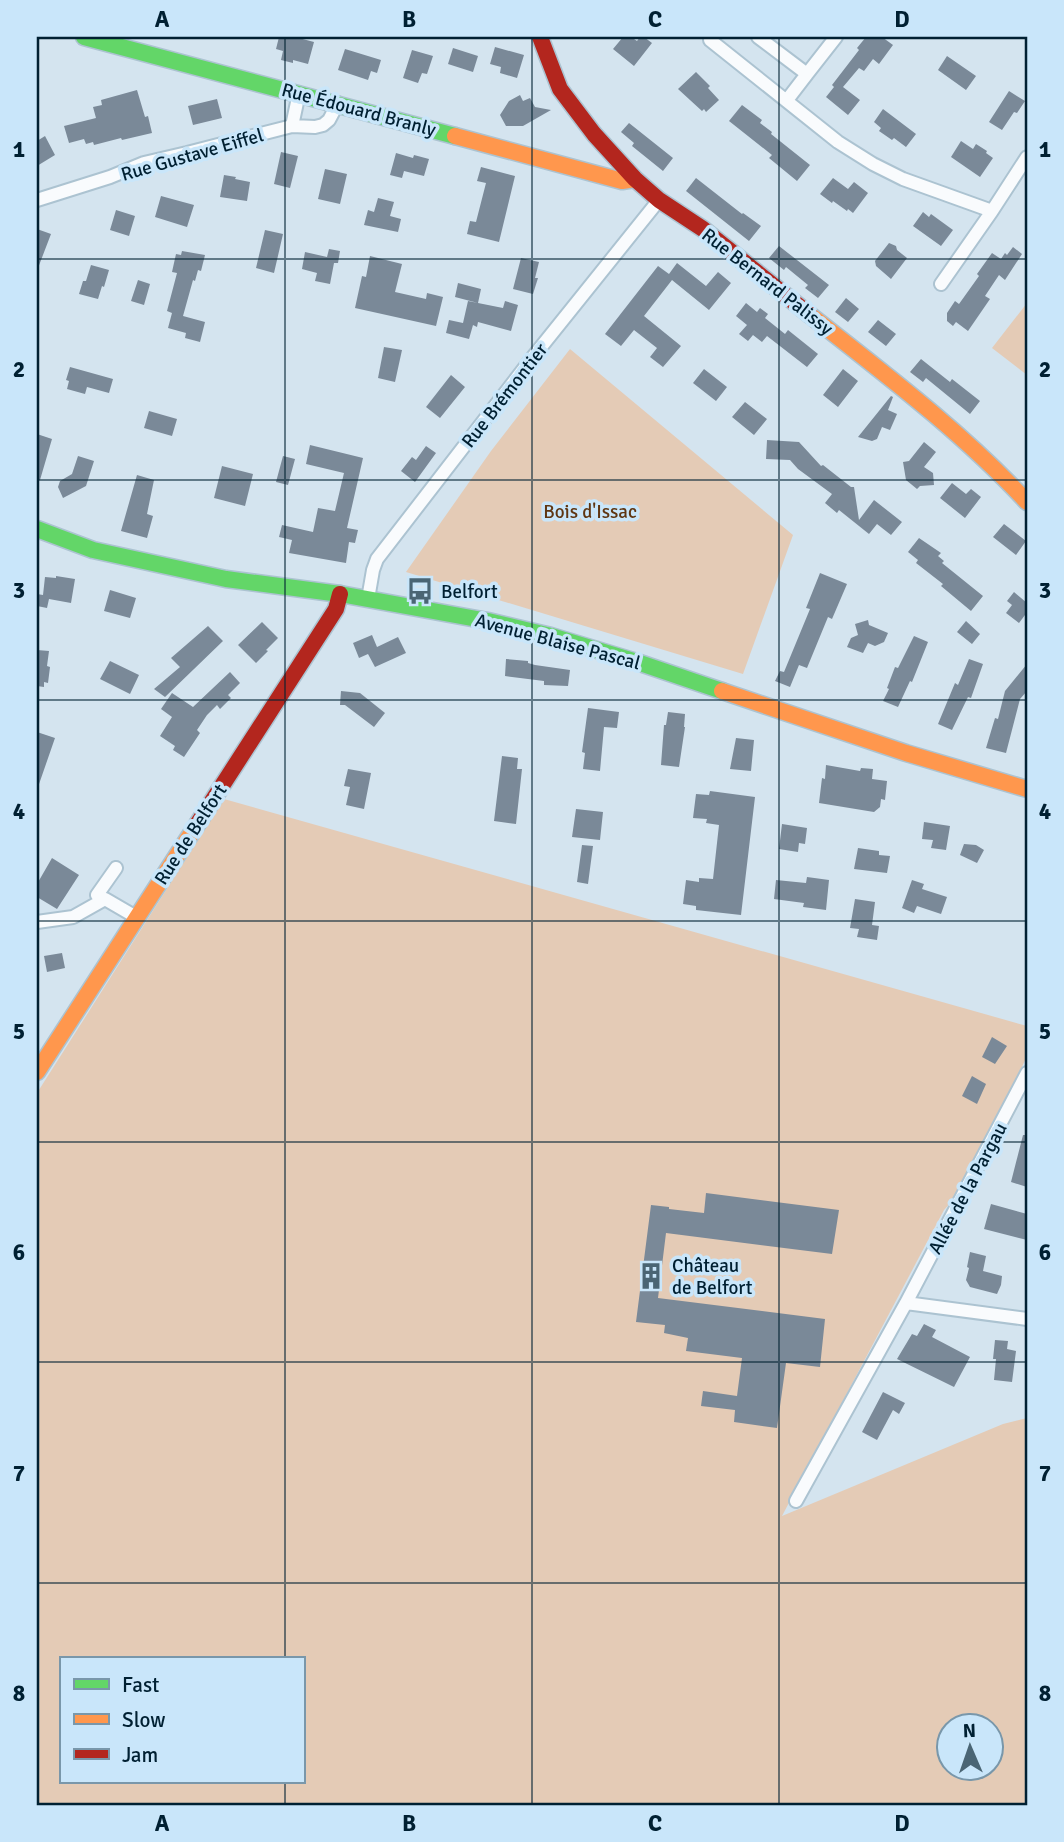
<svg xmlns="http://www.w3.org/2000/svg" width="1064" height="1842" font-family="Signika,sans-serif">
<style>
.green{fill:#e4cbb6;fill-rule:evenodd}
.building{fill:#7a8998}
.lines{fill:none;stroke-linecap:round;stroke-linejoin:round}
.street-casing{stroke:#acc3d1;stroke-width:16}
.fast-casing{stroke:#acc3d1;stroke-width:19}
.slow-casing{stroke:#acc3d1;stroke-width:19}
.jam-casing{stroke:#acc3d1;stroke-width:19}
.street{stroke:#f9fbfd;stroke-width:12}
.fast{stroke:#63d668;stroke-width:16}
.slow{stroke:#ff974d;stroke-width:16}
.jam{stroke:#b3261e;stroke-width:16}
.grid{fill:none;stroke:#002032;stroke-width:2;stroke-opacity:0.55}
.labels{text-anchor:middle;stroke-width:7;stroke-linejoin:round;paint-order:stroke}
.street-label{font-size:19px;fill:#002032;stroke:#c9e6fa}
.park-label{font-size:19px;fill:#5f3612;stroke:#c9e6fa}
.poi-label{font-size:19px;fill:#002032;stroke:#c9e6fa;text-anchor:start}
.neatline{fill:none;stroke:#002032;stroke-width:2.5}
.grid-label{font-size:23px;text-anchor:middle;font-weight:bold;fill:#002032}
</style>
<rect width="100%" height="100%" fill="#d4e4ef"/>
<!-- green -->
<path class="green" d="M1027,303v72l-35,-27z
M570,349l223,186 -50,139 -337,-102 85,-121z
M224,799l803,227v30l-57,125 -26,29 -162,306 221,-92 24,-6v387h-990v-712zM61,1658h242v123h-242zM948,1727h42v42h-42z"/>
<!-- building -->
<path class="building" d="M279,37h16l19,5 -6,22 -15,-4v3l-12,-3 2,-9 -7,-2z
M623,37h8l6,4 3,-4h4l8,6 -18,23 -21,-17z
M866,37h16l11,8 -14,19 -6,-5 -9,12 -5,-3 -16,19 17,13 -12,15 -22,-18 8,-10 -2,-2 27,-35 -2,-2z
M495,47l29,8 -7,23 -17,-5 1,-6 -11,-3z
M453,48l25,8 -5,16 -25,-8z
M345,49l36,11 -4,13 -6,-2 -3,9 -30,-10z
M412,50l21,6 -6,18 -5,-1 -4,10 -15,-5z
M947,56l29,20 -10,14 -28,-20z
M696,72l14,14 -2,2 11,12 -13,12 -2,-3 -2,2 -24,-22z
M137,90l8,27 3,-1 4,17 -30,7 -1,-2 -27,7 -1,-3 -7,2 -2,-5 -15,4 -5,-17 32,-8 -3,-11 9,-2 -1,-5z
M1009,91l16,10 -8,12 -3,-1 -12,18 -13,-8z
M520,95l3,6 7,-3 5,9 16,3 -28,16h-17l-6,-11 9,-14z
M217,99l5,19 -29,7 -5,-19z
M742,105l20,15 -2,3 12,9 -1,2 39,31 -13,16 -28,-23 3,-3 -43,-34z
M883,109l33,25 -10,13 -12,-9 -2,2 -13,-9 2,-3 -7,-6z
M629,123l44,35 -10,13 -31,-25 2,-3 -13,-11z
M45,136l10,19 -18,11v-25z
M961,141l12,8 3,-5 11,7 -1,2 7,5 -13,19 -29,-20z
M281,152l17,4 -8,32 -16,-4z
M396,153l17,5 1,-3 15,4 -5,17 -20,-5 -2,7 -12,-3z
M481,167l34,9 -16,66 -32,-8 3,-13 6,1 10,-39 -9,-2z
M325,169l22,5 -7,30 -22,-5z
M224,175l12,2 -1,2 15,3 -3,19 -27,-4z
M696,178l46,36 1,-1 18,13 -12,15 -63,-50z
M833,178l15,11 6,-7 14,11 -15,20 -5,-4 -1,2 -14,-10 -1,2 -12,-9z
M161,196l33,9 -7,22 -32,-10z
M378,198l16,4 -4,14 11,3 -3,13 -34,-7 4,-15 6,2z
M116,210l19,6 -6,20 -19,-6z
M923,212l6,5 2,-3 22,16 -12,16 -28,-20z
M37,229l14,5 -13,34h-1z
M265,230l18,4 -9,39 -18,-5z
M889,243l7,3 1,4 10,8 -16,21 -15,-13 -1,-5z
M779,246l50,39 -11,13 -13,-10 3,-3 -22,-18 -2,3 -15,-12z
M1013,247l9,7 -17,26 -6,-5 -14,21 5,3 -22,32 -12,-9 -3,4 -6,-5v-8l8,-12 4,3 20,-28 -2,-2 15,-21 9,6 4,-6 2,2z
M329,249l11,2 -2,12h-4l-4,21 -15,-3 2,-8 -15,-4 3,-17 22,5z
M182,251l23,4 -4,16 -3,-1 -3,11 -2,-1 -10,36 22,6 -5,20 -15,-4 1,-5 -18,-5 4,-15 -5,-2 10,-38 -5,-1 4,-18 5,1z
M370,256l32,8 -7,28 31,7 1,-6 16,4 -7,29 -81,-18 7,-32 4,1z
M521,258l18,4 -4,16h3l-5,16 -20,-5z
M677,263l29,23 12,-14 13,11 -22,27 -37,-30 -28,36 37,30 -18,21 -13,-10 7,-9 -23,-18 -13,16 -16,-12 53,-68 11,8z
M91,265l18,5 -5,17 -2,-1 -4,13 -19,-5 4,-13h3z
M138,280l12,4 -6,21 -13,-4z
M458,283l23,6 -3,14 -23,-6z
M846,298l13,11 -11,13 -13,-10z
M468,301l35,7 2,-7 13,4 -7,26 -33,-9 -1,5 -4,-2 -4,14 -23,-6 3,-13 14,3z
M746,303l11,9 3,-4 8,6 -3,4 20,16 3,-4 30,24 -11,13 -40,-31 -5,6 -9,-7 -5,6 -9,-7 8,-9 -11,-9z
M878,320l18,14 -10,12 -18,-14z
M384,347l18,3 -7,32 -17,-4z
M921,359l29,23 2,-3 28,22 -10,13 -44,-36 -3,4 -13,-10z
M70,367l43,12 -4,14 -22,-6 -2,7 -18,-5 2,-8 -3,-1z
M704,369l23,18 -11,14 -23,-18z
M843,369l15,12 -20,26 -15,-12z
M451,375l14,12 -25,31 -14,-11z
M891,396l2,1 -5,13 9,4 -7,16 -8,-3 -5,12 -5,2 -14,-4z
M745,402l22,17 -13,16 -22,-18z
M149,411l28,8 -5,17 -28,-8z
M37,434l15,5 -12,41 -3,-1z
M767,440l32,2 22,24 2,-1 28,22h3l5,33 15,-20 28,22 -11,13 -14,-11 -8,10 -30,-24 -2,3 -12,-10 7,-9 -34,-25 -8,-9 -24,-1z
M924,442l12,10 -12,15 9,6 1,12 -14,1 -3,3 -11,-9 -3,-18 6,-1z
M310,445l53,13 -16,70 11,2 -3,13 -6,-1 -3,21 -57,-10 3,-13 -13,-3 3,-12 31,7 5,-24 17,3 9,-38 -38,-9z
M426,446l10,7 -21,29 -14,-11 11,-14 4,3z
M78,456l16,5 -8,25 -23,12 -5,-11 2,-6 12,-7z
M283,456l12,3 -7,26 -12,-3z
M222,466l31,8 -8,32 -31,-8z
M137,475l17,5 -7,34 6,2 -6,22 -26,-7z
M952,483l14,11 5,-5 10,8 -16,21 -25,-20z
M1004,524l22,17 -10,14 -23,-18z
M919,538l22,15 -3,3 6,5 -2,2 41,33 -12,15 -30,-25 2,-2 -27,-21 2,-3 -10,-8z
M820,573l27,11 -15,35 -4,-2 -21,51 -8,-3 -9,22 -15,-6 5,-10 4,1 26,-63 -4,-1z
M56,576l19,3 -4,24 -22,-4 -2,9 -10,-2v-12l6,1 2,-18 11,1z
M110,590l26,8 -6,20 -26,-7z
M1014,592l13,11v14l-2,-2 -6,8 -13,-10 6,-8 -5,-4z
M868,620l1,5 19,8 -4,9 -9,4 -7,-3 -5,10 -16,-6 4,-9 7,-3 -3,-11z
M966,621l14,13 -8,10 -15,-12z
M262,622l16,16 -12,12 2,1 -12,12 -18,-18z
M208,626l15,15 -58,56 -11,-8 26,-22 -9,-9z
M372,635l5,12 21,-10 8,16 -31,14 -7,-13 -9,4 -6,-15z
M914,636l14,6 -16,40 -2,-1 -12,26 -15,-6 6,-12 -2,-1 8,-21 3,1z
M37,650l12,1 -2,15 3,1 -2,16 -4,-1v5l-7,-1z
M506,659l22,2v2l7,2 35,5 -2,16 -24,-1v-4l-39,-5z
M969,659l14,5 -12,34 -3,-1 -16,33 -14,-6 17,-41 3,2z
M110,661l29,14 -9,19 -30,-15z
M1027,664v27l-7,8 -14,54 -20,-5 9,-30 3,1 7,-28z
M230,672l10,11 -12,12 3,3 -11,11 -3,-4 -10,10 -10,15 3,3 -16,24 -11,-7 2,-4 -15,-10 12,-19 -11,-8 11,-16 21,14z
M341,691l19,2 25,20 -11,14 -29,-22h-5z
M588,708l31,4 -2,16 -13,-1 -4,44 -17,-2 2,-16 -3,-1z
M668,712l17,2 -1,13h1l-6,40 -18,-2 3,-40h2z
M37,732l18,6 -17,49 -1,-1z
M736,738l18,2 -3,31 -21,-2z
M502,756l16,2 -1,11h5l-6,55 -22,-3z
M826,765l34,6 1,-3 12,1 -1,10 15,2 -2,19 -4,-1 -1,8 -6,5 -55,-9 3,-25 3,1z
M348,769l23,4 -7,36 -18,-4 4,-18 -6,-1z
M710,791l45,6 -14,118 -45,-5v-4l-13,-2 3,-24 13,2v-4l14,1 6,-54 -13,-2 1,-4 -14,-1 3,-24 13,1z
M576,809l27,3 -3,28 -28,-3z
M924,822l26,4 -4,24 -15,-2 2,-8 -11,-1z
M782,824l25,4 -2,16 -6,-1 -1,9 -19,-3z
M964,844l12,1 8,5 -7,13 -17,-8z
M582,845l11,1 -5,38 -11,-2z
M858,848l21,3v4l11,1 -3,17 -33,-4z
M52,858l27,17 -22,34 -20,-12v-13z
M807,877l22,3 -3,30 -23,-3 1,-4 -30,-4 2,-19 30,3z
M912,880l12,4 -2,5 25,8 -6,17 -24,-8 -3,7 -12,-5z
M855,899l20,3 -3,23 7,1 -2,14 -20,-3 2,-8 -9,-1z
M62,953l3,15 -18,4 -3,-16z
M992,1037l15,9 -12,18 -13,-7z
M972,1076l14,8 -9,20 -15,-8z
M1023,1135h4v52l-16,-5z
M706,1193l133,17 -7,44 -166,-21 -8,65 167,21 -5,48 -34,-4 -9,65 -43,-6 1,-12 -34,-4 2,-15 34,5 5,-38 -56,-7 2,-13 -24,-5 1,-8 -29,-3 15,-117 18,2v2l35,4z
M991,1204l36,10v26l-43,-11z
M970,1252l16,4 -3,15 19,5 -1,9 -4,9 -27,-7 -4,-7 3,-12 -2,-1z
M924,1324l12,6 -4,7 38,20 -16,30 -57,-28 15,-25 5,2z
M995,1340l13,1 -1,8 9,2 -4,31 -18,-2 2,-21h-3z
M883,1392l22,11 -6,11 -6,-4 -16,30 -15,-8z"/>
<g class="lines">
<defs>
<path id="street" d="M713,37l-3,3 128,102 35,22 30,15 89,32 35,-54
M758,37l49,37 -20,26
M807,74l29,-37
M292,126l7,-33
M37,200l73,-23 34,-14 43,-10 105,-27 23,1 8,-2 6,-5 9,-17
M941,284l51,-73
M368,599l5,-29 4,-11 156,-202 126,-157
M105,899l31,18
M37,922l36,-5 32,-18 -8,-4 19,-27
M1027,1073l-121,230 121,16
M796,1501l110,-198"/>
<path id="fast" d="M84,37l371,99
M37,529l56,21 133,29 114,15 148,27 63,15 89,27 82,28"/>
<path id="slow" d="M455,136l167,45 13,-2
M810,315c75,59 152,117 217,187
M722,691l184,62 121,36
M37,1072l161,-249"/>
<path id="jam" d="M540,37l20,52 34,45 41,45 24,21 44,29 107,86
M198,823l138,-214 4,-15"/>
</defs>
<!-- street casing -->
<use href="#street" class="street-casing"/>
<!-- fast casing -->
<use href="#fast" class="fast-casing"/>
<!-- slow casing -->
<use href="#slow" class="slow-casing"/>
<!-- jam casing -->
<use href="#jam" class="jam-casing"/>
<!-- street -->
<use href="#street" class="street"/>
<!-- fast -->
<use href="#fast" class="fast"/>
<!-- slow -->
<use href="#slow" class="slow"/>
<!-- jam -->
<use href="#jam" class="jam"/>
</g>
<!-- grid -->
<path class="grid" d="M285,37v1621M532,37v1768M779,37v1768M37,259h990M37,480h990M37,700h990M37,921h990M37,1142h990M37,1362h990M37,1583h990M285,1781v24"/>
<!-- icons -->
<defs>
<symbol id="bus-bare" viewBox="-9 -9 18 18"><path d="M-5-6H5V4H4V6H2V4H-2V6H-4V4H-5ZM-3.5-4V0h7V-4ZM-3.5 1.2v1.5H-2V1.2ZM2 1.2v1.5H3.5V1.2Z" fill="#4a6574" stroke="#c9e6fa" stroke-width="2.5" paint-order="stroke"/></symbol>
<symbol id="building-bare" viewBox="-9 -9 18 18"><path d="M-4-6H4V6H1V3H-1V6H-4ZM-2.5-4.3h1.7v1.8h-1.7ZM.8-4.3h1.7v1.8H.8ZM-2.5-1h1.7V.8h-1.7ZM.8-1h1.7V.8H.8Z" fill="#4a6574" stroke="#c9e6fa" stroke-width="2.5" paint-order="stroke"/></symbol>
</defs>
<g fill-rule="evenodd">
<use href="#bus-bare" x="401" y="572" width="38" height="38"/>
<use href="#building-bare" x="632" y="1257" width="38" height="38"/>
</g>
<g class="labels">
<!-- street labels -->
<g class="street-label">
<text transform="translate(359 109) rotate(15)" y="7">Rue Édouard Branly</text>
<text transform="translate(192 154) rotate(-16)" y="7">Rue Gustave Eiffel</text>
<text transform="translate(768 281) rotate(38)" y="7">Rue Bernard Palissy</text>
<text transform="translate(504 395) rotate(-52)" y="7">Rue Brémontier</text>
<text transform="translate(558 641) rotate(15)" y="7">Avenue Blaise Pascal</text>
<text transform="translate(190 834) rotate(-57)" y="7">Rue de Belfort</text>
<text transform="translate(967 1188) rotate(-62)" y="7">Allée de la Pargau</text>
</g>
<!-- park labels -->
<g class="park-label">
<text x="590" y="518">Bois d'Issac</text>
</g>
<!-- poi labels -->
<g class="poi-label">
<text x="441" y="598">Belfort</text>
<text x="672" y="1272">Château<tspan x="672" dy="22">de Belfort</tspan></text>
</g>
</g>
<!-- border -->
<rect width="1064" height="1842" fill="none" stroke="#c9e6fa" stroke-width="77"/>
<!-- legend -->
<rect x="60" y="1657" width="245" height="126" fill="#c9e6fa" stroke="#7997aa" stroke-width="2"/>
<rect x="74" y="1679" width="35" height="10" fill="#63d668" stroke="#7997aa" stroke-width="2"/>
<text x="122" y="1692" font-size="21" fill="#002032">Fast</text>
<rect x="74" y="1714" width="35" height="10" fill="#ff974d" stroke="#7997aa" stroke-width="2"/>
<text x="122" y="1727" font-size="21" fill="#002032">Slow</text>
<rect x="74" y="1749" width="35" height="10" fill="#b3261e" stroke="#7997aa" stroke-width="2"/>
<text x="122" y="1762" font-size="21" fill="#002032">Jam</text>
<!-- north arrow -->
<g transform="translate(970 1747) rotate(358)"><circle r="33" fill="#c9e6fa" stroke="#7997aa" stroke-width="2"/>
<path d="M0-5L12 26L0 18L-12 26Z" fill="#4a6574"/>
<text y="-10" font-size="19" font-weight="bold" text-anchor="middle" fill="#002032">N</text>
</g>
<rect x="38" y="38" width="988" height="1766" class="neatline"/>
<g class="grid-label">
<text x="162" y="27">A</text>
<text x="409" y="27">B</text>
<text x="655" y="27">C</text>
<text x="902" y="27">D</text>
<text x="19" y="157">1</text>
<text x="1045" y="157">1</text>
<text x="19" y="377">2</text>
<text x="1045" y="377">2</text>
<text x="19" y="598">3</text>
<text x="1045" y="598">3</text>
<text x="19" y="819">4</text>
<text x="1045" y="819">4</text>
<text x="19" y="1039">5</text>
<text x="1045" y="1039">5</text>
<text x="19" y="1260">6</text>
<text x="1045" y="1260">6</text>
<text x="19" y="1481">7</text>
<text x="1045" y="1481">7</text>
<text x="19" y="1701">8</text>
<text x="1045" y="1701">8</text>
<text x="162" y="1831">A</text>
<text x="409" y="1831">B</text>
<text x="655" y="1831">C</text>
<text x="902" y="1831">D</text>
</g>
</svg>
